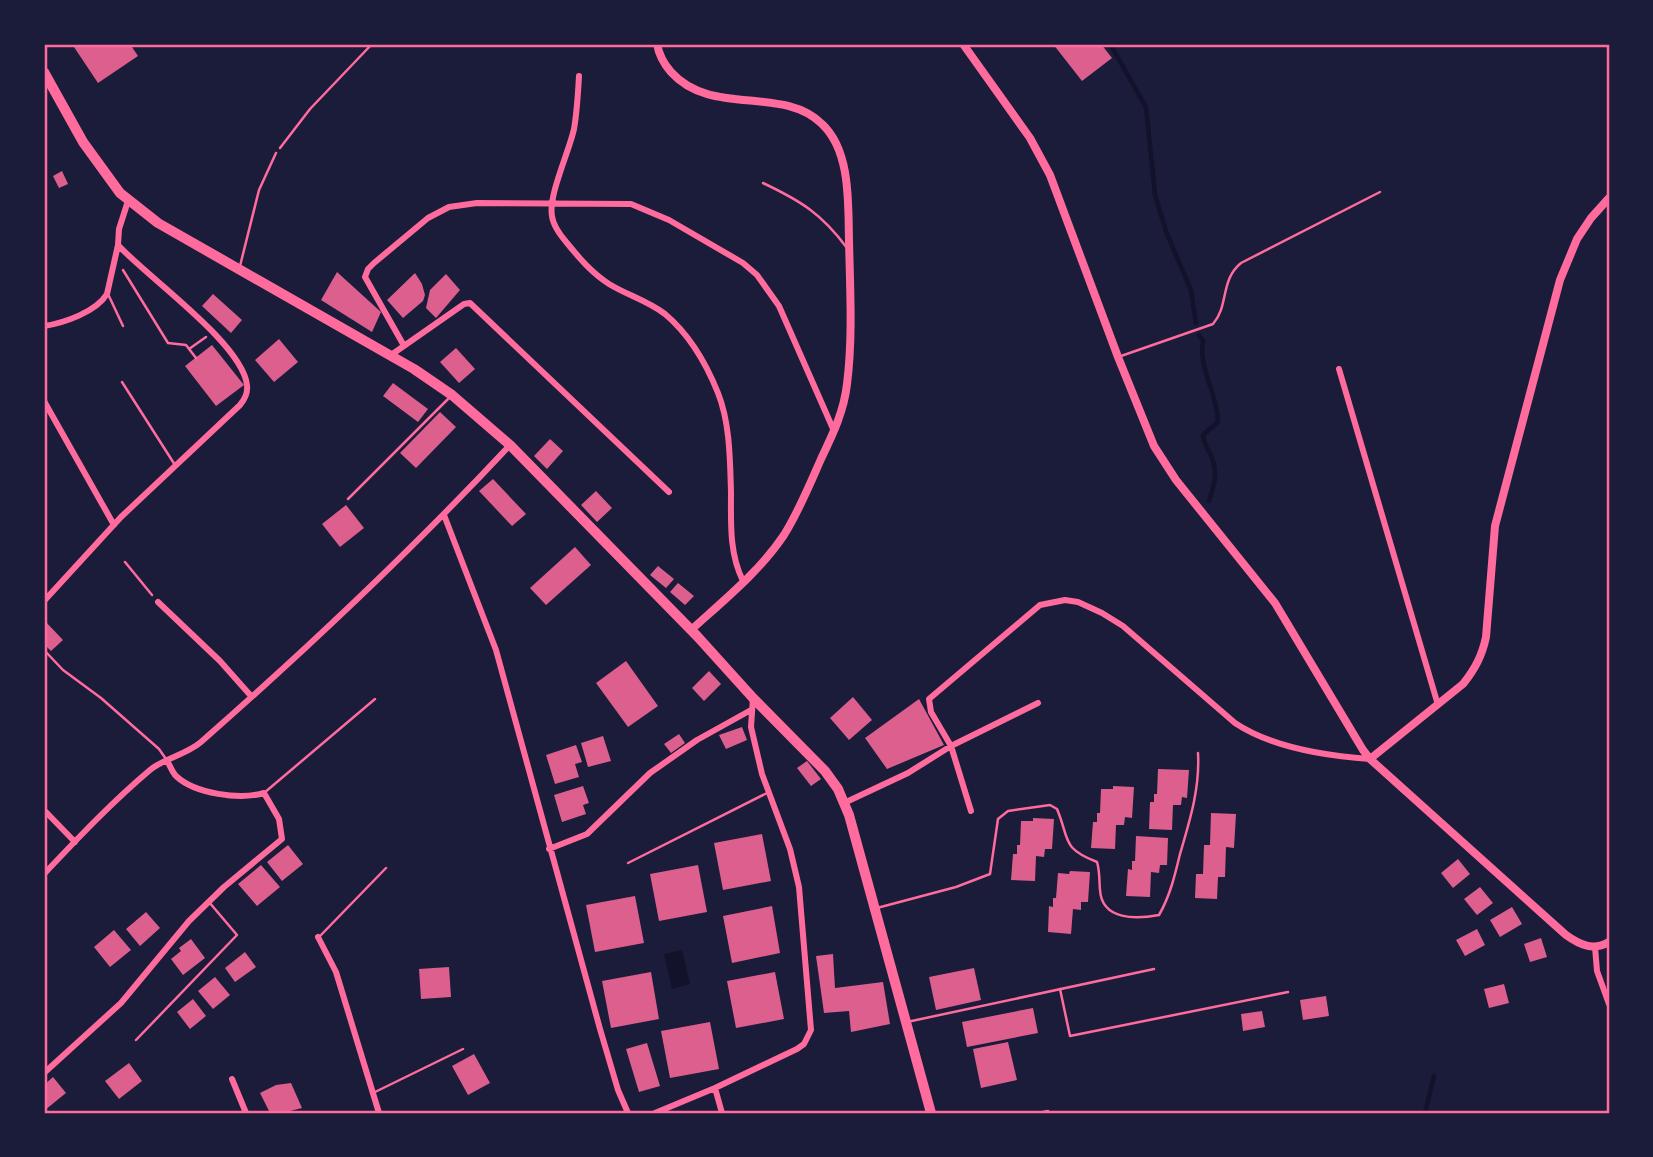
<svg xmlns="http://www.w3.org/2000/svg" width="1653" height="1157" font-family="'Noto Sans',sans-serif">
<style>
.water{fill:#12122b}
.lines{fill:none;stroke-linecap:round;stroke-linejoin:round}
.stream{stroke:#12122b;stroke-width:4.5}
.building{fill:#dd5f8e}
.path{stroke:#ff6b9d;stroke-width:2.5}
.service{stroke:#ff6b9d;stroke-width:2.5}
.minor{stroke:#ff6b9d;stroke-width:6}
.tertiary{stroke:#ff6b9d;stroke-width:8}
.primary{stroke:#ff6b9d;stroke-width:10}
.neatline{fill:none;stroke:#ff6b9d;stroke-width:2.5}
</style>
<rect width="100%" height="100%" fill="#1b1b3a"/>
<!-- water -->
<path class="water" d="M682,950l8,34 -18,5 -8,-35z"/>
<g class="lines">
<!-- stream -->
<path class="stream" d="M1110,44l36,63 9,88 12,39 24,56 5,33
M1199,335l4,6c-5,28 15,53 15,81l-15,13c1,10 7,17 10,26 5,14 0,27 -4,40
M1425,1113l9,-37"/>
</g>
<!-- building -->
<path class="building" d="M72,44h58l8,12 -40,27z
M1053,44h48l11,14 -30,23z
M62,171l6,13 -9,4 -6,-12z
M337,272l44,40 -9,20 -51,-32z
M415,273l7,11 3,11 -2,6 -20,17 -16,-18z
M446,274l14,16 -24,28 -10,-10 4,-18z
M213,294l29,26 -11,13 -29,-27z
M279,339l19,23 -24,20 -19,-22z
M212,345l32,40 -28,21 -31,-40z
M456,348l19,21 -16,14 -19,-21z
M393,383l35,26 -10,13 -35,-26z
M440,412l16,15 -40,41 -16,-15z
M550,439l13,12 -16,18 -13,-13z
M493,479l33,35 -14,12 -33,-35z
M596,491l16,17 -15,14 -16,-17z
M346,505l18,23 -24,19 -18,-23z
M575,547l16,18 -45,40 -16,-17z
M658,566l16,13 -8,9 -16,-13z
M678,583l16,13 -9,9 -15,-13z
M44,620l19,20 -12,11 -7,-7z
M626,661l32,45 -30,21 -32,-44z
M709,671l12,13 -17,17 -12,-13z
M853,697l19,23 -23,20 -19,-22z
M919,699l25,46 -57,24 -22,-31z
M742,727l5,13 -21,9 -7,-14z
M679,734l6,9 -14,10 -7,-9z
M603,736l8,25 -23,6 -7,-24z
M576,745l6,17 -7,2 4,13 -24,7 -9,-29z
M807,761l14,18 -10,7 -14,-18z
M1158,769l31,1 -2,28 -5,-1 -1,8h-8l-1,25 -23,-1 1,-27h4v-8h3z
M583,786l6,17 -6,2 3,9 -24,8 -8,-27z
M1113,786l21,1 -2,31 -7,-1 -1,8h-8l-1,24 -24,-1 2,-26h4v-9h3l1,-24h12z
M1211,813l25,1 -2,34 -8,-1 -1,30h-7l-1,22 -22,-1 1,-24h7l1,-29h6z
M1033,818l21,1 -2,30h-7l-1,8 -8,-1 -1,25 -24,-1 2,-26h4v-9h3l1,-24h12z
M762,834l9,47 -48,9 -9,-47z
M1136,836l32,2 -1,27h-7l-1,8 -8,-1 -1,25 -24,-1 2,-27 4,1v-9h3z
M288,845l15,19 -21,17 -15,-19z
M1458,859l12,15 -17,14 -12,-15z
M261,865l19,22 -23,19 -19,-22z
M698,865l9,47 -48,9 -9,-47z
M1070,871l20,1 -2,30h-7v8l-8,-1 -2,25 -23,-2 1,-26 4,1v-9h3l2,-25 11,1z
M1480,887l13,16 -16,12 -13,-16z
M635,896l9,47 -49,9 -9,-47z
M772,906l8,47 -48,10 -9,-47z
M1512,907l10,17 -22,13 -10,-17z
M146,912l14,16 -20,18 -14,-17z
M1477,929l8,16 -20,11 -9,-16z
M114,930l17,20 -21,17 -16,-20z
M1541,938l6,19 -17,5 -6,-18z
M191,939l14,19 -22,17 -12,-16 10,-8 -2,-3z
M245,952l11,15 -21,15 -10,-14z
M833,954l2,34 48,-6 7,42 -39,8 -2,-21 -25,2 -8,-57z
M449,967l2,30 -30,2 -2,-30z
M974,968l7,32 -45,10 -7,-33z
M651,972l8,47 -48,9 -9,-47z
M775,972l9,47 -48,9 -9,-47z
M215,977l15,18 -17,14 -15,-18z
M1504,984l5,19 -20,5 -5,-19z
M1326,996l3,20 -26,4 -3,-20z
M193,999l13,17 -16,13 -13,-17z
M1033,1008l5,25 -71,14 -5,-25z
M1262,1011l3,16 -22,4 -2,-17z
M710,1022l9,47 -49,9 -9,-47z
M1008,1042l9,38 -36,8 -8,-39z
M647,1043l13,43 -21,6 -13,-43z
M474,1054l16,29 -22,12 -16,-29z
M129,1063l13,18 -23,18 -14,-18z
M53,1077l13,16 -21,17 -1,-25z
M291,1083l11,25 -20,5h-12l-10,-20 16,-8z"/>
<g class="lines">
<!-- path -->
<path class="path" d="M280,148l30,-39 62,-65
M123,270l45,73 18,2 10,13
M189,349l17,-12
M125,562l27,33"/>
<!-- service -->
<path class="service" d="M763,183c38,18 59,31 84,65
M240,266l19,-76 17,-37
M108,294l15,32
M1121,356l92,-32c16,-18 7,-44 28,-61l139,-71
M122,382l53,83
M348,499l102,-102
M44,650l19,20 38,28 58,51 7,10
M264,793l111,-94
M628,863l141,-71
M877,908l79,-21 34,-13 8,-55 10,-8 42,-6 7,4c13,31 4,39 40,53 3,10 2,18 3,28 2,31 37,29 59,25 11,-19 16,-40 21,-61 10,-34 20,-66 18,-101
M320,936l66,-68
M1060,989l10,47 218,-44
M907,1022l247,-53
M136,1040l101,-105 -28,-33
M373,1093l90,-44
M1038,1113l10,-2"/>
<!-- minor -->
<path class="minor" d="M579,76c-1,18 -2,36 -5,53 -5,23 -26,67 -22,87 1,10 9,20 15,27 13,16 25,30 42,41 18,11 39,17 56,30 25,21 41,49 53,79 12,30 12,67 13,99 0,30 -2,61 12,89
M44,326c20,-3 52,-14 63,-32l11,-49
M403,344l-38,-67 3,-8 6,-6 54,-45 21,-11 28,-4 154,1 38,16 74,43 14,12 22,31 55,125
M391,355l73,-51 6,-1 199,189
M1339,369l99,336
M44,401l70,124
M444,515l52,135 104,379 18,61 10,23
M44,601l77,-84 119,-112c5,-6 8,-12 7,-20 -5,-42 -100,-108 -129,-140l1,-16 9,-28
M158,602l62,59 31,35
M844,803l64,-30 43,-27 87,-43
M44,810l31,32
M971,811l-20,-65 -20,-34 -2,-13 111,-94 25,-5 13,2 24,11 21,13 112,97c36,24 92,33 135,36
M549,849l38,-15 63,-61 47,-33 54,-30
M44,874c34,-36 68,-72 106,-104 14,-12 36,-15 51,-28 107,-94 212,-193 309,-297
M318,937l18,35 43,141
M1595,947l2,24 12,33
M44,1073l77,-70 68,-82 35,-34 58,-48 -3,-20 -15,-26c-24,7 -69,1 -88,-17 -4,-4 -6,-11 -9,-15
M232,1079l14,34
M715,1088l7,25
M655,1113l60,-25 82,-39 7,-5 7,-14 -12,-143 -9,-38 -28,-75 -11,-47 2,-29"/>
<!-- tertiary -->
<path class="tertiary" d="M657,44c2,11 6,19 14,28 40,45 112,13 151,52 29,27 26,80 27,116 1,48 4,97 -2,144 -3,27 -14,50 -26,75 -11,25 -22,52 -37,76 -24,36 -61,66 -93,95
M963,44l67,94 20,37 68,182 36,89 22,34 99,123 88,147 7,9 196,176c14,10 27,16 43,7
M1370,759l93,-75c12,-15 19,-28 23,-47l9,-111 65,-246 17,-41 14,-21 18,-20"/>
<!-- primary -->
<path class="primary" d="M44,72l39,70 37,51 38,30 256,146 38,26 58,50 187,191 56,62 72,73 13,18 11,26 82,298"/>
</g>
<!-- border -->
<rect width="1653" height="1157" fill="none" stroke="#1b1b3a" stroke-width="91"/>
<rect x="46" y="46" width="1562" height="1066" class="neatline"/>
</svg>
